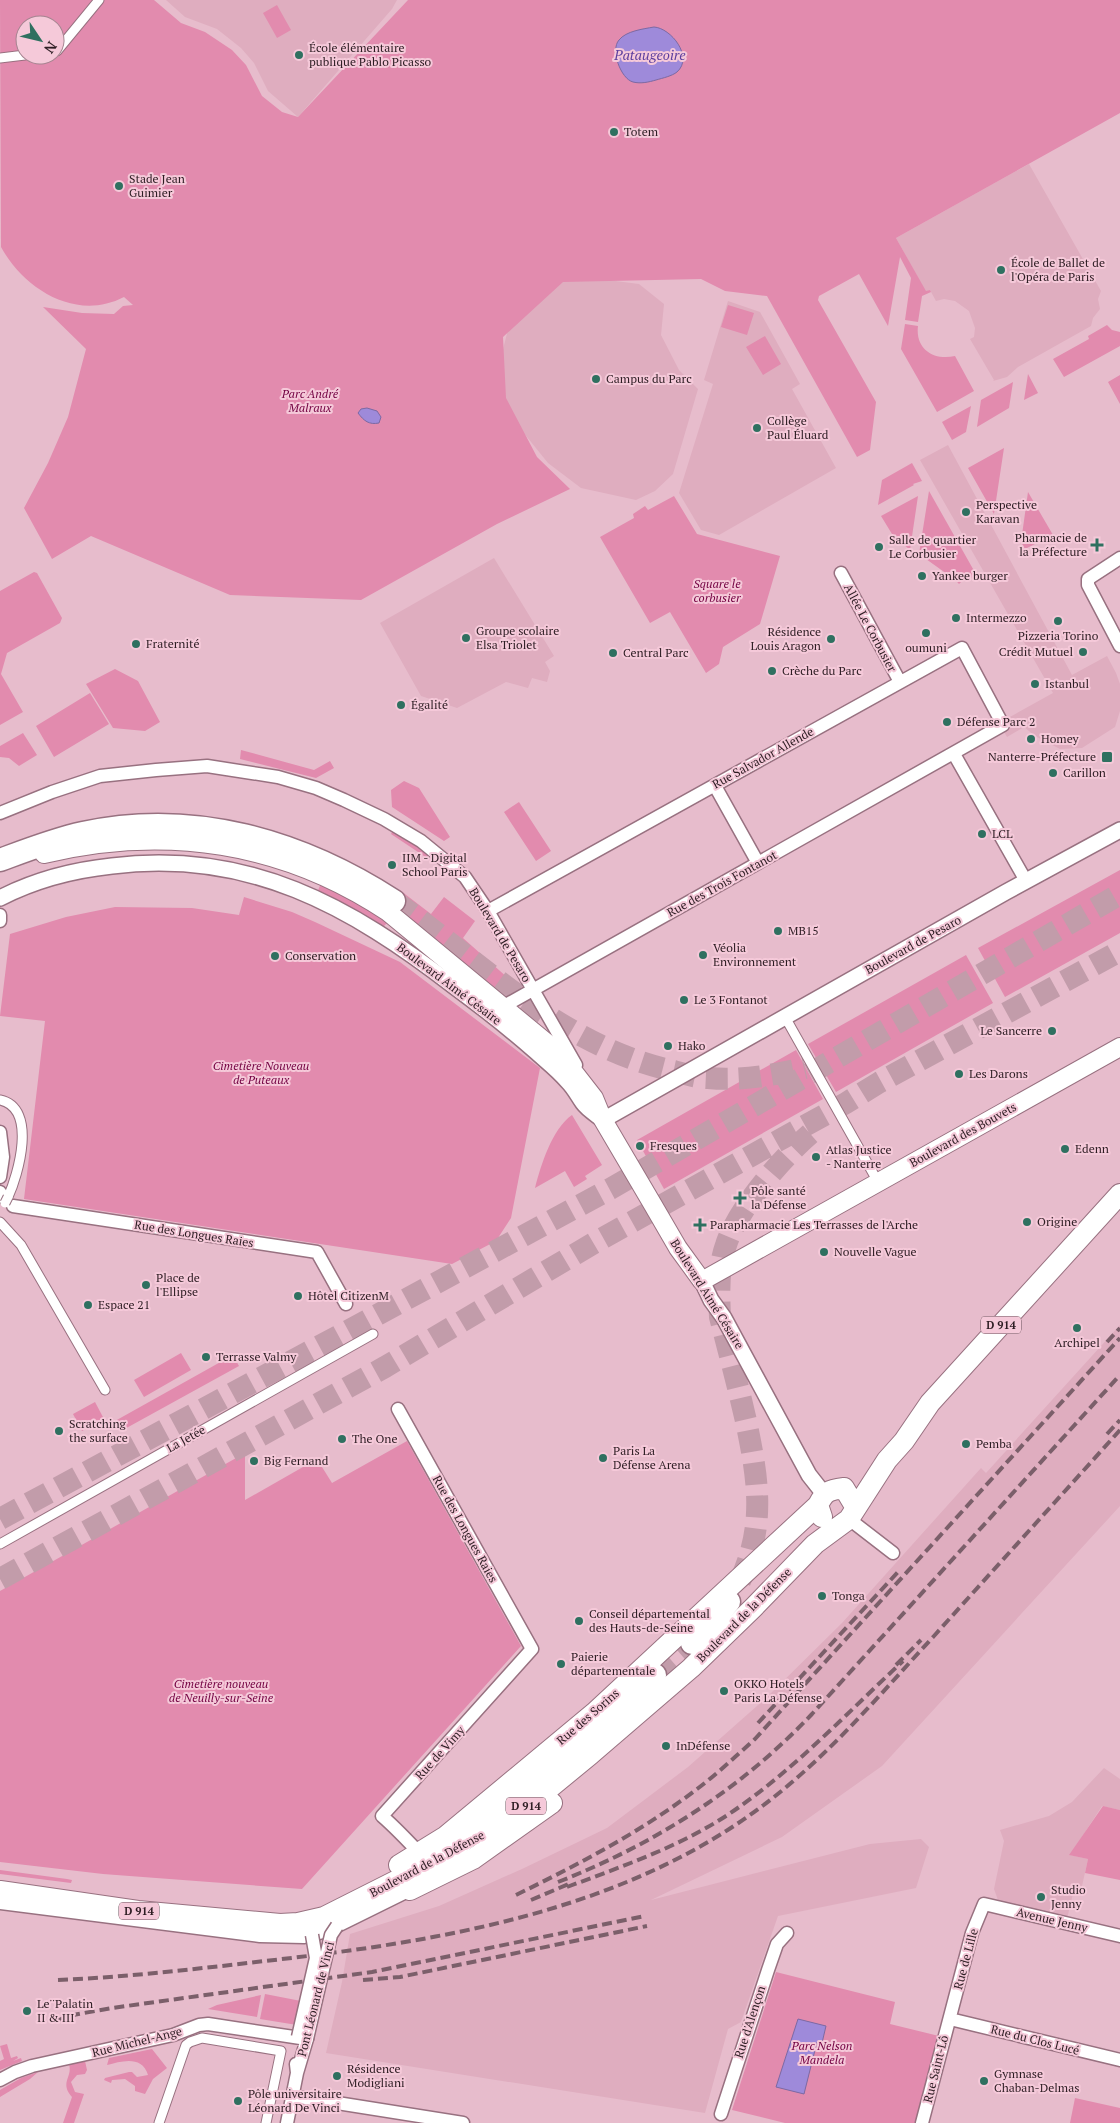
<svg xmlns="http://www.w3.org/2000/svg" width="1120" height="2123" font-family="'PT Serif',serif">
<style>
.built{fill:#dfadbf}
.green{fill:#e28bae;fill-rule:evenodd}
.water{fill:#9e8ada;stroke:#7c69a3}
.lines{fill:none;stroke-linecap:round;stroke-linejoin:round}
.motorway-tunnel{stroke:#c29caa;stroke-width:22;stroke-dasharray:22 11;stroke-linecap:butt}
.pedestrian-casing{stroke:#987180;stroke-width:11}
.minor-casing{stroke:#987180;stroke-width:15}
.tertiary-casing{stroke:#987180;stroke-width:18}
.secondary-casing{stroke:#987180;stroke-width:20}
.primary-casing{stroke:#987180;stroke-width:22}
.motorway-casing{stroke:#987180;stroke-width:25}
.pedestrian{stroke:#fff;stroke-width:9}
.minor{stroke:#fff;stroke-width:12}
.tertiary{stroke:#fff;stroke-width:15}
.secondary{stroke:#fff;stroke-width:18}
.primary{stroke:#fff;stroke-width:20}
.motorway{stroke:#fff;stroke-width:22}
.rail{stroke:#7b5f6a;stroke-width:4;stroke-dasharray:10 5;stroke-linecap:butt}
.pedestrian-bridge-casing{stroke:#987180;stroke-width:11;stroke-linecap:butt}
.minor-bridge-casing{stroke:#987180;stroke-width:15;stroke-linecap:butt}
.pedestrian-bridge{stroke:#fff;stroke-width:9}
.minor-bridge{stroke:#fff;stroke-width:12}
.poi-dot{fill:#2f7060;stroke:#f5c9d9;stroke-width:2}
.labels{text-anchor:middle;stroke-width:4;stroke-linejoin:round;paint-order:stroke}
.shield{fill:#f5c9d9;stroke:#69515a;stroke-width:1}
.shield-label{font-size:11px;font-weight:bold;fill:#2d1d23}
.poi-label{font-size:12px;fill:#2d1d23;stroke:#f5c9d9;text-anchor:start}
.park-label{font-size:12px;font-style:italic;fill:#740343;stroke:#f5c9d9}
.street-label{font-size:12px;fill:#2d1d23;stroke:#f5c9d9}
.water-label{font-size:14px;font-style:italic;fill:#5d3f9e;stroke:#f5c9d9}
</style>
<rect width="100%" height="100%" fill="#e7bccc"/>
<!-- built -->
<path class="built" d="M166,0h231l-5,9 -94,108 -30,-26 -14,-28 -13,-15 -24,-19 -32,-12z
M1029,164l72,127 -3,8 2,10 -7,9 -2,8 -73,41 -11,10 -14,4 1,-1 -24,-41 4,-2 1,-9 -6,-17 -14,-10 -11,-2 -8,2 -6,-11 -4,2 -30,-54z
M568,275l71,9 25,20 -3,31 18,35 19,19 -25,85 -18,17 -19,9 -55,-12 -33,-25 -42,-52 -5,-54 9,-35z
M728,301l32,11 40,72 -8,5 44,79 -117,67 -18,-5 -22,-37 34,-109 -9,-4z
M948,445l124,230 35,-19 9,17 4,11v27l-5,16 -33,21 -22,1 -25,-13 -11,-9 -17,10 -8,-14 54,-30 -133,-233z
M494,558l60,98 -9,6 5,9 -3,11 -15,-4 -4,10 -22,-6 -49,26 -36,-12 -41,-73z
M1120,1325v181l-238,260 -100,71 -131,63 219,-56 51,-5 8,8 -13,41 -138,28 -37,106 -13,7 -23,84 -379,-60 16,-71 8,-48 89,-28 83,-37 85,-41 81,-61 78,-69 76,-75 139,-155 5,5z
M1104,1768l16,11v31l-18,-4 -32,49 18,4 -6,27 -7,-1 -8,34 -65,-16 -4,-3 -4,-11 10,-48 -4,-11 49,-14 23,-14z"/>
<!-- green -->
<path class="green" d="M0,0h154l27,23 24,9 27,18 14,15 16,31 20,16 16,5 110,-117h712v113l-224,125 30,53 4,-1 1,2 -9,4 -4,26 -13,-2 6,-42 -11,-21 -12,69 -29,-52 -40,22 -1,4 58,102 -6,48 -13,7 -90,-161 -42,-5 -24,-12 -138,3 -60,55 3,61 31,59 33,32 -73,35 -136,76 -131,-5 -139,-59 -39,23 -28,-51 24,-45 20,-46 18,-68 -43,-42 39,6 32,1 9,-8 10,-1 -9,-8c-48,25 -100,-8 -123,-50zM25,25h30v30h-30z
M277,5l14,25 -14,8 -14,-25z
M728,305l26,8 -7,22 -26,-8z
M905,324l13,2c-3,23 16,35 37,30l19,35 -37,21 -36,-63z
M1107,325l5,5 8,2v14l-56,31 -11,-18 36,-20 -1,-3z
M765,336l16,28 -18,11 -17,-28z
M1028,374l10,19 -14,7z
M1120,375v29l-12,-22z
M1013,382l-4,26 -32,19 4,-27z
M971,406l-5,26 -14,8 -10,-18z
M1004,448l-10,66 -26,-46z
M912,463l10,18 -9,3 1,1 -36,20 4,-25z
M929,491l48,85 -5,2 -4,-6 -2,1 3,6 -3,2 -2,-2 -5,5 -10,-11 -2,1 -28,-20z
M1028,492l25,43 -28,14 -4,-7z
M674,496l23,38 83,22 -20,68 -37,23 -4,17 -13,9 -36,-61 -20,11 -50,-86 34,-19 -1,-4 12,-8 3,4z
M918,496l-8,54 -18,-16 -11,-18z
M34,572l3,1 25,45 -2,5 -53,30 -6,21 22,38 -23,13v-134z
M115,669l23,12 22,41 -15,9 -32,-3 -27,-44z
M90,693l19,31 -55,33 -18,-31z
M23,733l14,22 -18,11 -10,-8 -9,-1v-11z
M241,750l73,20 16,-9 4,7 -18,10 -76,-19z
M404,781l15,7 31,49 -6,4 -52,-34 -1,-17z
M519,802l32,49 -15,10 -32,-49z
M393,830l36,24 -2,4 -36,-24z
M1120,870v63l-115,64 -27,-49z
M322,881l69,38 -11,11 -64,-35z
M401,891l30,23 13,-17 31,24 -12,17 46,41 -11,11 -108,-84z
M244,897l48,15 23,10 85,40 140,106 -29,150 -15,23 -44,23 -428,-65 21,-178 -45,-5 10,-82 56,-17 49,-10 77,1 47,7z
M966,955l27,48 -157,89 -28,-48z
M796,1050l27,49 -159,90 -27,-49z
M572,1115l30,50 -17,11 2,3 -13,8 -9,-16 -30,17c6,-23 17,-59 37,-73z
M181,1353l10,17 -47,27 -10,-17z
M233,1355l6,11 -118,65 -6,-10z
M95,1402l9,17 -22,12 -9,-17z
M407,1441l114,205 -219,243 -199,-15 -103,-12v-271l245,-138v47l72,-41 15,24z
M1103,1806l17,4v70l-35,-7 3,-14 -19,-4z
M0,1870l67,9 5,1 -1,3 -71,-9z
M776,1972l119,30 -5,22 49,12 -22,87h-132l-53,-13z
M265,1994l36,7 -4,24 -37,-6z
M261,1995l-4,22 -49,-8 9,-4z
M7,2044l4,14 6,-2 1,2 -5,3 8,-3 1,3 -22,9v-9l4,-2 -4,-13z
M152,2049l15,19 -14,11 -8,15 -10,-3v-5l-10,-7 -13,1 -1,3 -7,-3 1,-2 24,-6h3l5,5 11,-2c-6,-20 -26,-14 -41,-10l2,-7z
M85,2061l2,9 -2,4 -8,1 -6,7 4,10 9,2 -10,29h-11l9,-26c-13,-15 1,-19 -3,-33z
M38,2072l-8,7 -30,18v-7l21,-12z
M1075,2098l45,10v15h-50z"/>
<!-- water -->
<path class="water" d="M654,27c17,1 40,30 23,45 -5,4 -14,6 -21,8 -7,2 -15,4 -23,2 -12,-3 -23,-32 -14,-42 7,-9 24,-11 35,-13z
M367,408l10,3 4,6 -2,6c-10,2 -15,-2 -21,-10l3,-4z
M798,2019l28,7 -4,17 -5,-1 -13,52 -28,-7z"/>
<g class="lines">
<!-- motorway-tunnel -->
<path class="motorway-tunnel" d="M394,901c90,64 169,146 280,170 11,3 23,7 34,7 33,3 66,-3 97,-10
M0,1519l610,-330 510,-295
M0,1579l385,-212 209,-124 252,-140 34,-21 240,-131
M740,1581c26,-56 18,-102 6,-160 -8,-35 -17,-69 -26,-104 -1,-23 -2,-50 6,-72 12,-37 56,-87 85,-112
M655,1675l37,-32"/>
<defs>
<path id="pedestrian" d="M55,51h2l42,-51
M0,58l25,-3
M785,1017l93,165
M0,1100c38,8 18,75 8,97
M0,1222l21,23 84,145
M0,1544l373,-210
M159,2123l27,-78 4,-3 12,-4 79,13 -15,72"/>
<path id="minor" d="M1120,558l-32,21v6l32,61
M841,573l59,109
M954,754l72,127
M715,786l43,77
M0,813l52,-21 48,-16 56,-6 51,-4 71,11 38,11 28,12 40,19 37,22 44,36 23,34 88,154
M488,911l474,-263 41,77 -506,285
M0,915v6
M0,1132l3,25 -3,20
M0,1192l3,5
M13,1206l304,46 29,52
M398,1409l134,240 -150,167c15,13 28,27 41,41
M849,1519l44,34
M0,1903l260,33 44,1 23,-6 83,-41
M950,2019l170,41
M0,2080l15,-8 17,-6 141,-31 26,-10 9,-1 99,15 -10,34
M293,2096l170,27
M721,2114l47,-144 9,-26 10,-11
M287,2123l10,-50 -1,-9
M922,2123l50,-190 12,-29 136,32"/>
<path id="tertiary" d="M0,898c35,-18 74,-28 112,-32 137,-17 238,40 343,121 27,20 54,41 80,64 11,10 23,19 33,31 6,6 10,14 15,21 5,7 14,12 20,17l403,-228 114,-62
M702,1281l9,19 13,18 85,157 15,19"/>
<path id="secondary" d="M44,854c121,-29 239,-12 344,58l171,141 35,45 9,22 50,85 25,43 24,33 418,-234"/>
<path id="primary" d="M822,1517l-4,-12c7,-14 11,-15 26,-17l12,20
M480,1837l55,-37 56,-46 100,-86 63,-61 61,-63 34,-25 38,-59 17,-19 26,-38 190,-209
M399,1865l47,-29 148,-123 224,-208
M410,1890l63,-31 79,-56
M0,1891l138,20 142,13 18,-1 26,-6 131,-66"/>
<path id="motorway" d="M0,860c27,-10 55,-21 83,-27 111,-24 218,8 311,68
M692,1643l37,-41
M441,1859l138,-116 76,-68"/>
</defs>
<!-- pedestrian casing -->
<use href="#pedestrian" class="pedestrian-casing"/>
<!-- minor casing -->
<use href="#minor" class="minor-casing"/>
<!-- tertiary casing -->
<use href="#tertiary" class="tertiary-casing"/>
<!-- secondary casing -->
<use href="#secondary" class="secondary-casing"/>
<!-- primary casing -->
<use href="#primary" class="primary-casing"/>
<!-- motorway casing -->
<use href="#motorway" class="motorway-casing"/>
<!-- pedestrian -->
<use href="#pedestrian" class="pedestrian"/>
<!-- minor -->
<use href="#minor" class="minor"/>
<!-- tertiary -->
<use href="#tertiary" class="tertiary"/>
<!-- secondary -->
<use href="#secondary" class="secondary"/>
<!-- primary -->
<use href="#primary" class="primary"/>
<!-- motorway -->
<use href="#motorway" class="motorway"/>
<!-- rail -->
<path class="rail" d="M1107,1342l13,-14
M1107,1434l13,-14
M896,1665l25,-25
M758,1723l140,-151
M558,1882c97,-38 183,-93 254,-168l308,-339
M567,1887c56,-21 112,-40 162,-73 64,-43 118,-101 174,-153
M516,1895c63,-31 125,-63 181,-106 20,-15 39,-33 58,-50l365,-401
M531,1900l40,-17
M58,1980c69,-3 138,-11 207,-19 179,-20 370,-51 514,-168 58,-47 105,-103 155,-157 62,-69 124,-137 186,-206
M363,1980l37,-3 247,-51
M56,2021l17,-6 39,-7 260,-36 273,-56"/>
<defs>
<path id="pedestrian-bridge" d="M5,1203l3,-6"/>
<path id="minor-bridge" d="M298,2037l18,-79 -4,-23
M307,2039l24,-104 6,-9"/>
</defs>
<!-- pedestrian-bridge casing -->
<use href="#pedestrian-bridge" class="pedestrian-bridge-casing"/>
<!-- minor-bridge casing -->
<use href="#minor-bridge" class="minor-bridge-casing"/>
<!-- pedestrian-bridge -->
<use href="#pedestrian-bridge" class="pedestrian-bridge"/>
<!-- minor-bridge -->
<use href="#minor-bridge" class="minor-bridge"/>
</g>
<!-- markers -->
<g class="poi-dot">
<circle cx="299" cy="55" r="5"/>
<circle cx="614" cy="132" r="5"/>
<circle cx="119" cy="186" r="5"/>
<circle cx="1001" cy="270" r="5"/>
<circle cx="596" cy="379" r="5"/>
<circle cx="757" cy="428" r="5"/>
<circle cx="966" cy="512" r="5"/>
<path d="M1094.5 537.5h5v5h5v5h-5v5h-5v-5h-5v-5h5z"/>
<circle cx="879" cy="547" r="5"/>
<circle cx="922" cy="576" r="5"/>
<circle cx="956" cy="618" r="5"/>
<circle cx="1058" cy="621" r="5"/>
<circle cx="926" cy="633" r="5"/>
<circle cx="466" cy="638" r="5"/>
<circle cx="831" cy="639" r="5"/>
<circle cx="136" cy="644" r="5"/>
<circle cx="1083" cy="652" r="5"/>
<circle cx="613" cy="653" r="5"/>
<circle cx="772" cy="671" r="5"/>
<circle cx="1035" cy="684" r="5"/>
<circle cx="401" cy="705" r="5"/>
<circle cx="947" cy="722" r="5"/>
<circle cx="1031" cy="739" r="5"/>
<rect x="1101" y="751" width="12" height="12" rx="2.5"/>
<circle cx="1053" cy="773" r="5"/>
<circle cx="982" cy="834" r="5"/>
<circle cx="392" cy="865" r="5"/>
<circle cx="778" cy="931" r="5"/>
<circle cx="703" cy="955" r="5"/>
<circle cx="275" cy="956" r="5"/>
<circle cx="684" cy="1000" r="5"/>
<circle cx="1052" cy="1031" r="5"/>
<circle cx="668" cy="1046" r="5"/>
<circle cx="959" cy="1074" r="5"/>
<circle cx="640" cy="1146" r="5"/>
<circle cx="1065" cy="1149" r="5"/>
<circle cx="816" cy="1157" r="5"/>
<path d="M737.5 1190.5h5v5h5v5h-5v5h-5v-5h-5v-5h5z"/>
<circle cx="1027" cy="1222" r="5"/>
<path d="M697.5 1217.5h5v5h5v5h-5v5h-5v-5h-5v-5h5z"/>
<circle cx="824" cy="1252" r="5"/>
<circle cx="146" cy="1285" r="5"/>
<circle cx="298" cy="1296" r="5"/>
<circle cx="88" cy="1305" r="5"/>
<circle cx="1077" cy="1328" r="5"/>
<circle cx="206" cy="1357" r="5"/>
<circle cx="59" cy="1431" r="5"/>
<circle cx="342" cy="1439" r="5"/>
<circle cx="966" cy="1444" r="5"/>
<circle cx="603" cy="1458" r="5"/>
<circle cx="254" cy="1461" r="5"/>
<circle cx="822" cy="1596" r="5"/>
<circle cx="579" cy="1621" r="5"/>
<circle cx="561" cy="1664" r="5"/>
<circle cx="724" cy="1691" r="5"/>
<circle cx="666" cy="1746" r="5"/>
<circle cx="1041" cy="1897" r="5"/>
<circle cx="27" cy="2011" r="5"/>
<circle cx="337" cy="2076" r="5"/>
<circle cx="984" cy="2081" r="5"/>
<circle cx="238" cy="2101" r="5"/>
</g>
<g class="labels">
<!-- shield labels -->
<g class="shield">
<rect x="981" y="1316.5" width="40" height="17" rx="4"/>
<rect x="506" y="1797.5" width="40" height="17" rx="4"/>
<rect x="119" y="1902.5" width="40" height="17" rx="4"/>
</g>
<g class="shield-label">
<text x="1001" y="1329">D 914</text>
<text x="526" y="1810">D 914</text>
<text x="139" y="1915">D 914</text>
</g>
<!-- poi labels -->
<g class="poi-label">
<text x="309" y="52">École élémentaire<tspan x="309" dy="14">publique Pablo Picasso</tspan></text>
<text x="624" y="136">Totem</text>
<text x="129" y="183">Stade Jean<tspan x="129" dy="14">Guimier</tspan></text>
<text x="1011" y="267">École de Ballet de<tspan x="1011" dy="14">l'Opéra de Paris</tspan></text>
<text x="606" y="383">Campus du Parc</text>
<text x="767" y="425">Collège<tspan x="767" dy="14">Paul Éluard</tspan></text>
<text x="976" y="509">Perspective<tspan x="976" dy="14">Karavan</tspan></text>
<text x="1087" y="542" text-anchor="end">Pharmacie de<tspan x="1087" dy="14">la Préfecture</tspan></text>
<text x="889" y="544">Salle de quartier<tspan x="889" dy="14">Le Corbusier</tspan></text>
<text x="932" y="580">Yankee burger</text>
<text x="966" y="622">Intermezzo</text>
<text x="476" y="635">Groupe scolaire<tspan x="476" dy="14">Elsa Triolet</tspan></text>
<text x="821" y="636" text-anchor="end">Résidence<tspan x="821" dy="14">Louis Aragon</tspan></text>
<text x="1058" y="640" text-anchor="middle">Pizzeria Torino</text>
<text x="146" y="648">Fraternité</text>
<text x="926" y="652" text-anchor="middle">oumuni</text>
<text x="1073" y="656" text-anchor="end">Crédit Mutuel</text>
<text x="623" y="657">Central Parc</text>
<text x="782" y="675">Crèche du Parc</text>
<text x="1045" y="688">Istanbul</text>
<text x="411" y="709">Égalité</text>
<text x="957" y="726">Défense Parc 2</text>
<text x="1041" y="743">Homey</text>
<text x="1096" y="761" text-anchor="end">Nanterre-Préfecture</text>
<text x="1063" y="777">Carillon</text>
<text x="992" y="838">LCL</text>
<text x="402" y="862">IIM - Digital<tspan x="402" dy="14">School Paris</tspan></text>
<text x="788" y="935">MB15</text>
<text x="713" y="952">Véolia<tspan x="713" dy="14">Environnement</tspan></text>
<text x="285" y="960">Conservation</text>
<text x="694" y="1004">Le 3 Fontanot</text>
<text x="1042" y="1035" text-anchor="end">Le Sancerre</text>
<text x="678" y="1050">Hako</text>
<text x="969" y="1078">Les Darons</text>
<text x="650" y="1150">Fresques</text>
<text x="1075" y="1153">Edenn</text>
<text x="826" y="1154">Atlas Justice<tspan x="826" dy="14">- Nanterre</tspan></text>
<text x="751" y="1195">Pôle santé<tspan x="751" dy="14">la Défense</tspan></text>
<text x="1037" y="1226">Origine</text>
<text x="710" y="1229">Parapharmacie Les Terrasses de l'Arche</text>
<text x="834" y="1256">Nouvelle Vague</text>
<text x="156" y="1282">Place de<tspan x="156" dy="14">l'Ellipse</tspan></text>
<text x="308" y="1300">Hôtel CitizenM</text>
<text x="98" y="1309">Espace 21</text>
<text x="1077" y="1347" text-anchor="middle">Archipel</text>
<text x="216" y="1361">Terrasse Valmy</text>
<text x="69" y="1428">Scratching<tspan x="69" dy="14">the surface</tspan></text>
<text x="352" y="1443">The One</text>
<text x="976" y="1448">Pemba</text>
<text x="613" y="1455">Paris La<tspan x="613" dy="14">Défense Arena</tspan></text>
<text x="264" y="1465">Big Fernand</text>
<text x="832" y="1600">Tonga</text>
<text x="589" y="1618">Conseil départemental<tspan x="589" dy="14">des Hauts-de-Seine</tspan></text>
<text x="571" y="1661">Paierie<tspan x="571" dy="14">départementale</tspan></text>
<text x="734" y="1688">OKKO Hotels<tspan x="734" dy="14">Paris La Défense</tspan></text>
<text x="676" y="1750">InDéfense</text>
<text x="1051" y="1894">Studio<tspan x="1051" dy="14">Jenny</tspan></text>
<text x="37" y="2008">Le¨Palatin<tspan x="37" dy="14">II &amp; III</tspan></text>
<text x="347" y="2073">Résidence<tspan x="347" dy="14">Modigliani</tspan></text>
<text x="994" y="2078">Gymnase<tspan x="994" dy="14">Chaban-Delmas</tspan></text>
<text x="248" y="2098">Pôle universitaire<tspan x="248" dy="14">Léonard De Vinci</tspan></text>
</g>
<!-- park labels -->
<g class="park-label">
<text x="310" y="398">Parc André<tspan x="310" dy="14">Malraux</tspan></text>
<text x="717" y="588">Square le<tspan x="717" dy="14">corbusier</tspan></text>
<text x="261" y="1070">Cimetière Nouveau<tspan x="261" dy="14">de Puteaux</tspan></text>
<text x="221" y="1688">Cimetière nouveau<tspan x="221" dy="14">de Neuilly-sur-Seine</tspan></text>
<text x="822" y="2050">Parc Nelson<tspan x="822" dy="14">Mandela</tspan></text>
</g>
<!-- street labels -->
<g class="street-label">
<text transform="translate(870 628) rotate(62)" y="4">Allée Le Corbusier</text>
<text transform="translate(763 758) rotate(-29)" y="4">Rue Salvador Allende</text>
<text transform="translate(722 884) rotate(-29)" y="4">Rue des Trois Fontanot</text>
<text transform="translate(500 935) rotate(59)" y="4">Boulevard de Pesaro</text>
<text transform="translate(913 945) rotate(-29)" y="4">Boulevard de Pesaro</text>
<text transform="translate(449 984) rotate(37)" y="4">Boulevard Aimé Césaire</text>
<text transform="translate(963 1135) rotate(-29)" y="4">Boulevard des Bouvets</text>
<text transform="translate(194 1234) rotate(9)" y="4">Rue des Longues Raies</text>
<text transform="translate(707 1294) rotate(58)" y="4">Boulevard Aimé Césaire</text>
<text transform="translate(186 1439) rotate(-29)" y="4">La Jetée</text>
<text transform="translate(465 1529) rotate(61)" y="4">Rue des Longues Raies</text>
<text transform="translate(744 1615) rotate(-45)" y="4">Boulevard de la Défense</text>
<text transform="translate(588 1717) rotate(-41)" y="4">Rue des Sorins</text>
<text transform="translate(440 1753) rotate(-48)" y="4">Rue de Vimy</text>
<text transform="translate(427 1864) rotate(-28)" y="4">Boulevard de la Défense</text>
<text transform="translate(1052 1920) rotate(13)" y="4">Avenue Jenny</text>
<text transform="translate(966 1959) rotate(-75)" y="4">Rue de Lille</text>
<text transform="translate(316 1999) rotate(-76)" y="4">Pont Léonard de Vinci</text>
<text transform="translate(750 2022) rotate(-72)" y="4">Rue d'Alençon</text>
<text transform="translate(1035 2040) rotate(14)" y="4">Rue du Clos Lucé</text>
<text transform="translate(137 2042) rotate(-14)" y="4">Rue Michel-Ange</text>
<text transform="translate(936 2069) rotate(-76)" y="4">Rue Saint-Lô</text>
</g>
<!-- water labels -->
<g class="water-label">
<text x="650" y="60">Pataugeoire</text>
</g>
</g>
<!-- north arrow -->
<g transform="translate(40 40) rotate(125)"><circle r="24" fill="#f5c9d9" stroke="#a58490"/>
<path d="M0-4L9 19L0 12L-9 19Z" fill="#2f7060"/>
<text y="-8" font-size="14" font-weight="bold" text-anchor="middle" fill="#2d1d23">N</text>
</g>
</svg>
